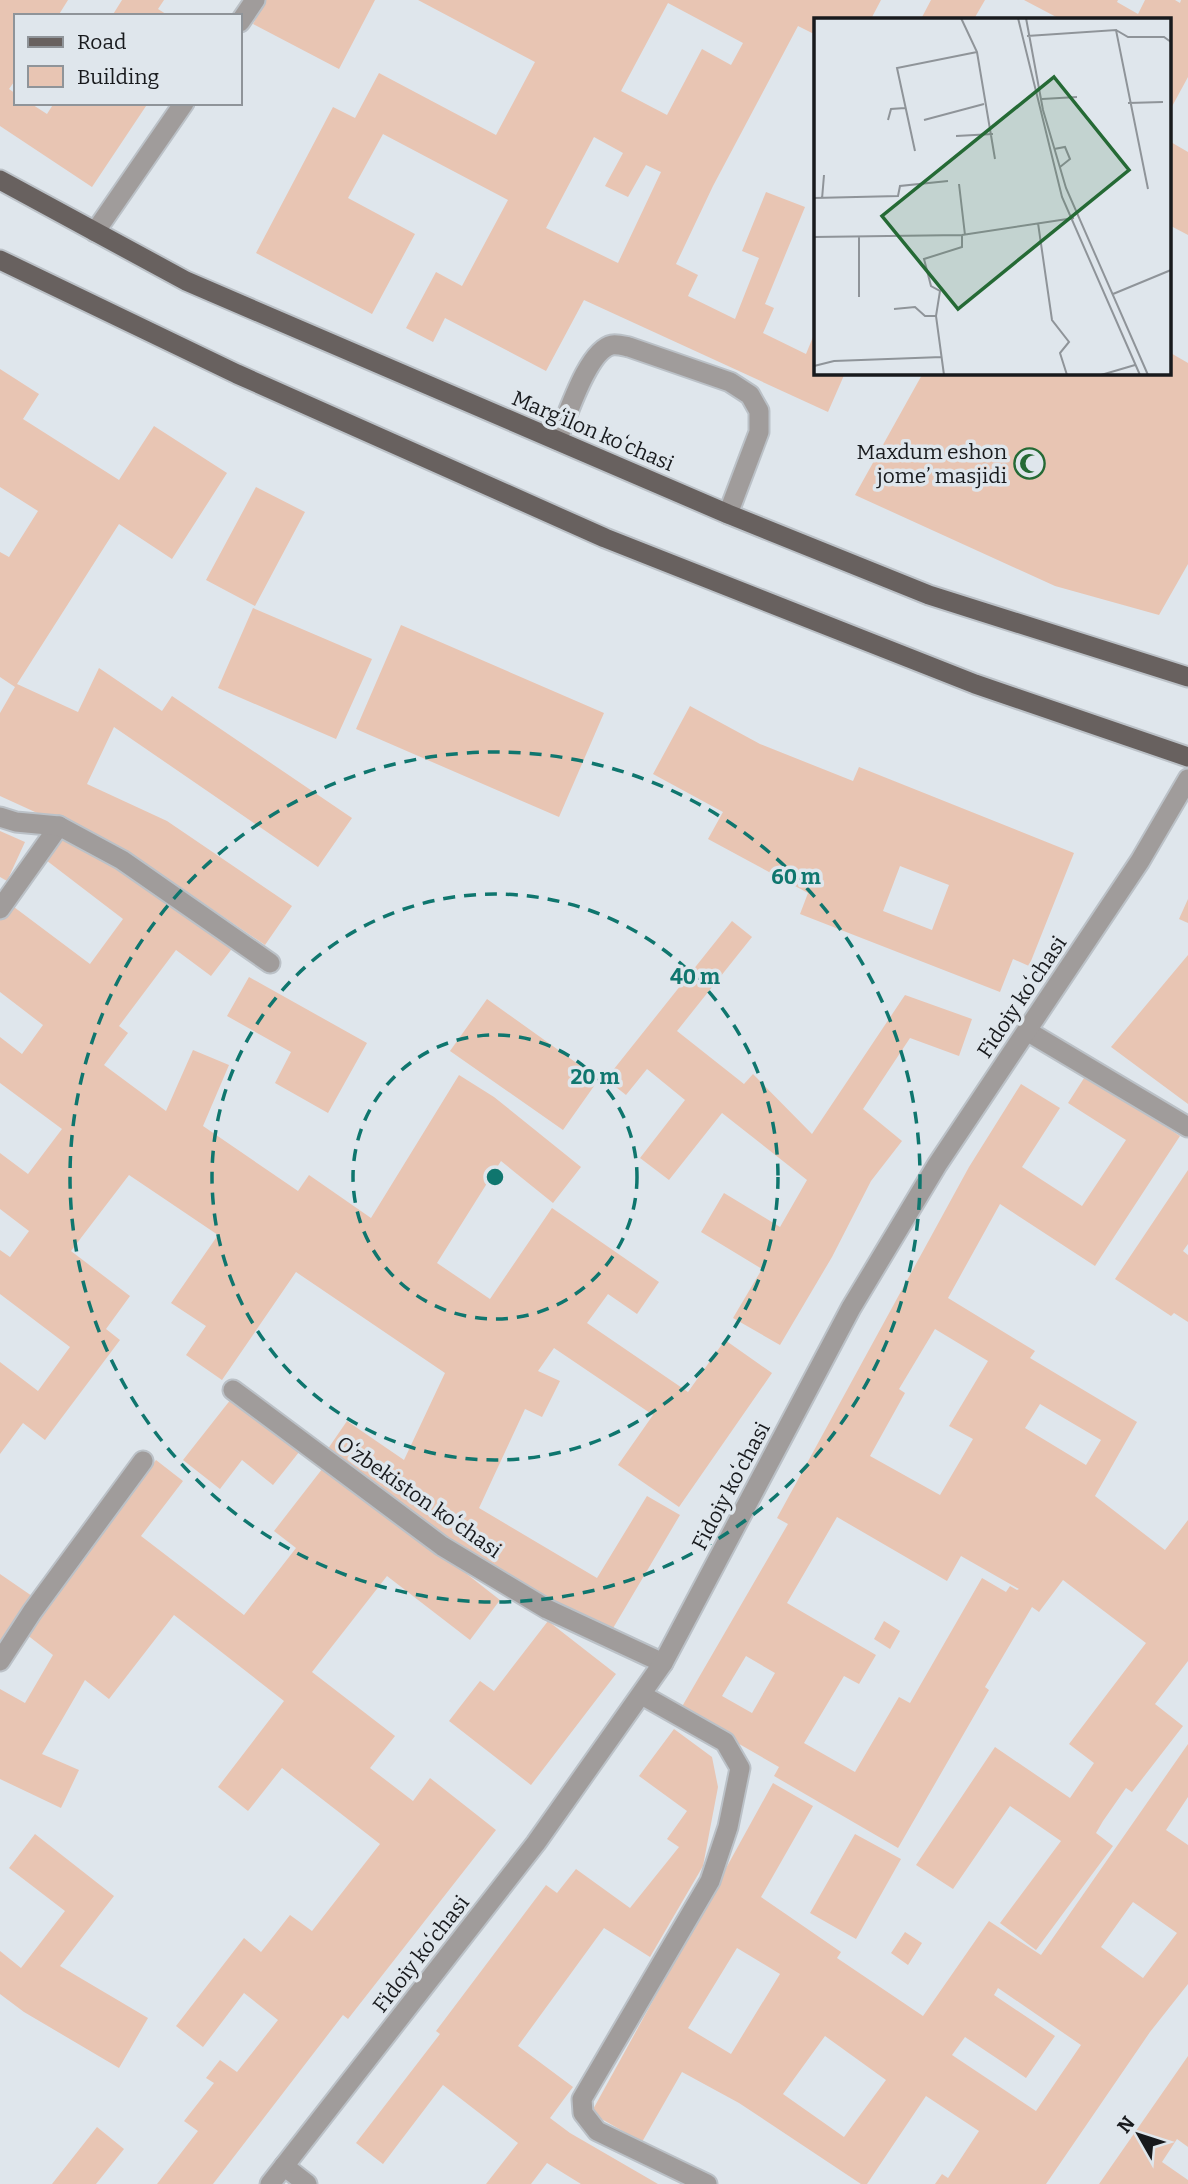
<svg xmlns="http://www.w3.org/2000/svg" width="1188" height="2184" font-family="Bitter,serif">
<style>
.building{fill:#e8c5b3;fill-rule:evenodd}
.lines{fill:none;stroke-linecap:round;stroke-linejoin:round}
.service-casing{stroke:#bbc1c7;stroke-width:23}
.minor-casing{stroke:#bbc1c7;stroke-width:23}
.tertiary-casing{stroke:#bbc1c7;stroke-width:23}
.primary-casing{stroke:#bbc1c7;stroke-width:23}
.service{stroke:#a09c9b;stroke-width:19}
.minor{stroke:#a09c9b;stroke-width:19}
.tertiary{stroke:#a09c9b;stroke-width:19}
.primary{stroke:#68615f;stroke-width:19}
.ring{fill:none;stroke:#0f766e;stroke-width:3.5;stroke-dasharray:12 9}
.labels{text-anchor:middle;stroke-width:7;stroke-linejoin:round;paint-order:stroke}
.street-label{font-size:21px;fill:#181a1d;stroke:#dfe6ec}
.poi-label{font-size:21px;fill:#181a1d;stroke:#dfe6ec;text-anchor:end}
.inset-road{fill:none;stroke:#8f9499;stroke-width:2}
.view{fill:#256a35;fill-opacity:0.15;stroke:#256a35;stroke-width:3.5}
.inset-edge{fill:none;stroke:#181a1d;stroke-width:3.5}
.centre{fill:#0f766e;stroke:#dfe6ec;stroke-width:3.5}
.ring-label{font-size:21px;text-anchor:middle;font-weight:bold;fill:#0f766e;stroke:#dfe6ec;stroke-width:7;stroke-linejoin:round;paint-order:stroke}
</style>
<rect width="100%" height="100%" fill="#dfe6ec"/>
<!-- building -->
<path class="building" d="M0,0h68l-10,16h-42v63l-7,10 7,5v9h14l17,11 7,-11h94l-56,84 -92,-61z
M122,0h42l-6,9 11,7h-57z
M266,0h109l-36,69 -86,-45z
M418,0h463l-10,19h-56v13l-3,1 -14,-7 -85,160 -37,78 22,11 -10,21 47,23 24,-61 -17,-7 24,-59 39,15 -40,97 9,4 -11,25 43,21 9,-22v41h30l-17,39 -244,-112 -38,71 -101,-53 -12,24 -27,-14 30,-56 26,14 46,-86 -125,-66 -35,64 67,36 -43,80 -116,-61 77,-146 22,11 24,-45 117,62 39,-73zM668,3l75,40 -12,22 -29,-16 -35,66 -46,-24zM594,137l29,16 -18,33 23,11 18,-32 15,7 -43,91 -72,-35z
M931,0h54l-11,19h-53z
M1024,0h94l-1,2 21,12 7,-14h30l5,3 1,-3h7v77l-19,35v-93h-109z
M1169,141l19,11v83l-19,-10z
M1169,352l19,11v201l-29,51 -104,-29 -200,-91 68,-122h246z
M0,369l39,25 -16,25 96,61 35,-54 73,47 -55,86 -53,-35 -102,160 61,28 21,-44 63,43 10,-15 180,122 -34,49 -204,-140 -27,57 80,37 125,85 -27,39 -125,-85 -140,-64v-83l15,-26 -15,-10v-125l9,5 29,-46 -38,-24z
M256,487l49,25 -50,94 -49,-26z
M253,608l119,51 -36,80 -118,-51z
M401,625l203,88 -45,104 -203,-88z
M690,706l70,38 93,37 6,-14 215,86 -45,113 -16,-7 -13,33 -200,-78 8,-21 -100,-54 15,-27 -70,-38zM900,866l49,19 -17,45 -49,-19z
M0,831l25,11 -18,39 -7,-4z
M59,833l58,26 117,87 -23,30 -35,-26 -57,76 9,7 -24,32 62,46 27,-61 36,15 -26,61 95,65 11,-16 62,43 88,-143 35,22 87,70 -28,36 -52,-42 -64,102 53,36 62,-91 107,74 -22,32 -29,-20 -21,29 101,69 37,-52 47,33 -93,134 -61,-42 35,-50 -99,-67 -16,23 22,10 -18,36 -17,-8 -46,99 118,70 50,-82 33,19 -71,120 -183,-109 -103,-70 24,-35 57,39 41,-87 -149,-101 -74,108 -36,-25 20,-29 -35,-23 47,-68 -89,-60 -58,76 59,45 -24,33 14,11 -75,100 -22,-17 -23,31v-92l38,29 32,-44 -70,-53v-44l10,7 19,-26 -29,-22v-56l28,21 34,-45 -62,-46v-46l22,17 21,-29 -43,-33v-75l10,-13 80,60 33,-45 -81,-62z
M1188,899v24l-9,-4z
M732,921l20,16 -75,94 67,53 9,-10 59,60 93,-139 67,24 -13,37 -49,-18 -47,71 39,32 -31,40 -39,76 -52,88 -47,-27 29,-49 -61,-37 23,-39 56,34 27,-47 -85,-67 -53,67 -29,-22 45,-58 -38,-31 -21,26 -20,-16z
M1188,955v149l-77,-57z
M249,977l118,66 -39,70 -53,-30 16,-31 -64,-36z
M487,999l112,80 -36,51 -113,-79z
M1086,1075l94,61 -85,130 -95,-62 -52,94 87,53 -5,7 107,64 -42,74 70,54 23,-30v141l-33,43 28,22 -51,66 -6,-4 -23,33 -7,12 17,13 -77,104 -36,-27 61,-82 -51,-35 -57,83 -37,-24 79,-118 75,51 24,-35 -25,-19 77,-101 -83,-63 -24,32 -7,-5 -47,80 4,3 -91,158 -124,-72 5,-9 -99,-57 108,-186 -11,-6 192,-351 52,-83 39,24 -38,59 60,39 44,-66 -58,-37zM935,1329l53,32 -39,65 24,13 -33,56 -70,-39 35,-63 -6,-4zM1040,1404l61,36 -15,25 -61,-37zM837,1517l110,64 14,-25 58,33 -2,1 -7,-4 -4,6 -24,-14 -72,125 -11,-6 -44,75 -51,-29 40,-67 15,8 17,-29 -89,-52zM746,1656l29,17 -23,40 -30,-17z
M1188,1170v74l-5,7 5,4v67l-14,-9 -3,3 -56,-37z
M235,1394l68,53 -30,38 -31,-25 -22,29 -37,-29z
M156,1460l27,21 -42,55 103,79 52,-67 -22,-17 52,-67 174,136 -30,40 -83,-64 -75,96 83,64 -25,32 43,33 17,-23 66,52 -148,189 -5,-4 -130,169h-56l41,-53 -14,-10 30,-38 -8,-5 14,-18 17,12 41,-52 -34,-27 -41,54 -27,-21 68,-88 17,14 29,-37 22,16 68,-87 -98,-76 -34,43 -30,-24 66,-86 -110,-86 -65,84 -24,-19 -43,74 37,16 -18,38 -61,-29v-90l25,14 28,-48 -31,-24z
M0,1574l32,22 -32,45z
M548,1621l68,53 -85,111 -82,-64 31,-40 14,10z
M884,1621l16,10 -10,18 -16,-10z
M674,1729l38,28 6,30 -15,79 -53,91 -46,-29 -86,118 55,41 -23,31 20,15 88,51h-77l-34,-21 -16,21h-45l32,-41 -75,-58 -60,79 -27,-21 84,-109 -4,-3 110,-146 11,8 19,-24 54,39 49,-61 -12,-8 20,-28 -48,-35z
M1188,1744v53l-22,33 22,15v139l-38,48 -104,152h-111l7,-10 6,4 31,-47 -53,-35 -59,88h-6l-122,-81 -57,-31 -40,70 -51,-29 182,-330 40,23 -52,91 80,55 -4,6 86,58 66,-95 52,34zM1133,1902l44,31 -34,45 -42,-31zM737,1948l43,26 -49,80 -43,-26zM998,1988l83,57 -45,66 -84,-56 13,-18 61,41 29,-42 -61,-41zM825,2036l61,44 -42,57 -61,-43z
M35,1834l79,62 -54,70 88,52 -29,50 -95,-56 -24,-18v-43l21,17 44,-57 -56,-43z
M855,1834l46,25 -45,80 -46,-26z
M905,1932l17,11 -14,22 -17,-12z
M1188,2056v91l-11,-8 -15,23 26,18v4h-89z
M97,2127l27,22 -28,35h-44z"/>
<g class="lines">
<defs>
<path id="service" d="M240,22l15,-22
M95,232l89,-129
M557,440c10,-22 30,-90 55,-95 5,-1 12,1 17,2l101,35 20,13 9,16v21l-31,82
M0,909l59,-83
M284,2166l23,18"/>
<path id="minor" d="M0,817l16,5 43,4 63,34 148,103
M1027,1031l161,96
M233,1390l209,156 105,63 116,54
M0,1661l32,-49 111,-151
M642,1695l83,47 15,26 -12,59 -18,54 -128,218 1,14 14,18 110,53"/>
<path id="tertiary" d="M270,2184l266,-341 127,-180 188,-355 86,-143 203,-304 48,-82"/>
<path id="primary" d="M0,180l186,101 542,233 201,81 259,82
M0,260l237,114 368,164 370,146 213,73"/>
</defs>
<!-- service casing -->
<use href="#service" class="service-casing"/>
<!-- minor casing -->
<use href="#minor" class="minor-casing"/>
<!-- tertiary casing -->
<use href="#tertiary" class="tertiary-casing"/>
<!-- primary casing -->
<use href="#primary" class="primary-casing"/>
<!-- service -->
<use href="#service" class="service"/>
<!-- minor -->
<use href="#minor" class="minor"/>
<!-- tertiary -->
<use href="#tertiary" class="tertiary"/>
<!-- primary -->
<use href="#primary" class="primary"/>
</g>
<!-- distance rings -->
<g class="ring">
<circle cx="495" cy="1177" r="142"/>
<circle cx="495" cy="1177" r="283"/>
<circle cx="495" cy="1177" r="425"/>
</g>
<!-- icons -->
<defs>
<symbol id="mosque-ring" viewBox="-11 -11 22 22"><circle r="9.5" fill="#dfe6ec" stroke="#256a35" stroke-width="1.5"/><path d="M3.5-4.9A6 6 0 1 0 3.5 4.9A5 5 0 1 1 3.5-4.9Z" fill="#256a35"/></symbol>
</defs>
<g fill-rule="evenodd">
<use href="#mosque-ring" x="1012" y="446" width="35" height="35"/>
</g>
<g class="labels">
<!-- street labels -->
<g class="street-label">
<text transform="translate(593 431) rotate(23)" y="7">Margʻilon koʻchasi</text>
<text transform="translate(1022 997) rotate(-56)" y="7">Fidoiy koʻchasi</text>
<text transform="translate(731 1486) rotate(-62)" y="7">Fidoiy koʻchasi</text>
<text transform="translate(419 1497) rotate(35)" y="7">Oʻzbekiston koʻchasi</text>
<text transform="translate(421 1954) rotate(-52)" y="7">Fidoiy koʻchasi</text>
</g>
<!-- poi labels -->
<g class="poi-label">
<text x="1007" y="459">Maxdum eshon<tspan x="1007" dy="24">jome’ masjidi</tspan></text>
</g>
</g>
<!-- overview -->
<g transform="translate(814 18)">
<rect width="357" height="357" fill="#dfe6ec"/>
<path class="inset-road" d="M147,0l16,34 18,107M204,0l44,179 78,178M212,0l17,92 23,78 82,187M302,12l12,7h36l7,5M213,18l89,-6 32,159M228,81l35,-2M314,85l35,-1M74,102l3,-11 14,-1M110,102l60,-16M142,118l37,-2M240,131l11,-2 5,12 -10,8M101,133l-18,-83 80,-16M145,166l6,51M0,180l84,-2 2,-10 48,-5M8,181l2,-24M224,205l14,97 17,22 -9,11 7,22M0,219l148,-2 112,-17M45,219v60M299,276l58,-24M80,291l21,-2 10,9h11M0,348l20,-5 108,-4M130,357l-8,-59 4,-25 -9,-5 -7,-27 38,-12v-12M287,357l34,-10"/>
<path class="view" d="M240,59l75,93 -171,139 -76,-93z"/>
<rect width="357" height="357" class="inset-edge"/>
</g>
<circle cx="495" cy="1177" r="10" class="centre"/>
<g class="ring-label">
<text x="796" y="884">60 m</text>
<text x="695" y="984">40 m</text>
<text x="595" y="1084">20 m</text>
</g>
<!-- legend -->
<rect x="14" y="14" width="228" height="91" fill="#dfe6ec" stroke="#8f9499" stroke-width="2"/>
<rect x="28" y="37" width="35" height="10" fill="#68615f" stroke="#8f9499" stroke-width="2"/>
<text x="77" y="49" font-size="21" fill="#181a1d">Road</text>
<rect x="28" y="66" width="35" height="21" fill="#e8c5b3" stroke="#8f9499" stroke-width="2"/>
<text x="77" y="84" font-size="21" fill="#181a1d">Building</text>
<!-- north arrow -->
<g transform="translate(1139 2135) rotate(309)" stroke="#dfe6ec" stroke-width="5" paint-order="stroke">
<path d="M0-5L12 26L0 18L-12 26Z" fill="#181a1d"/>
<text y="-10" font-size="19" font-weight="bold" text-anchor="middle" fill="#181a1d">N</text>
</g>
</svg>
